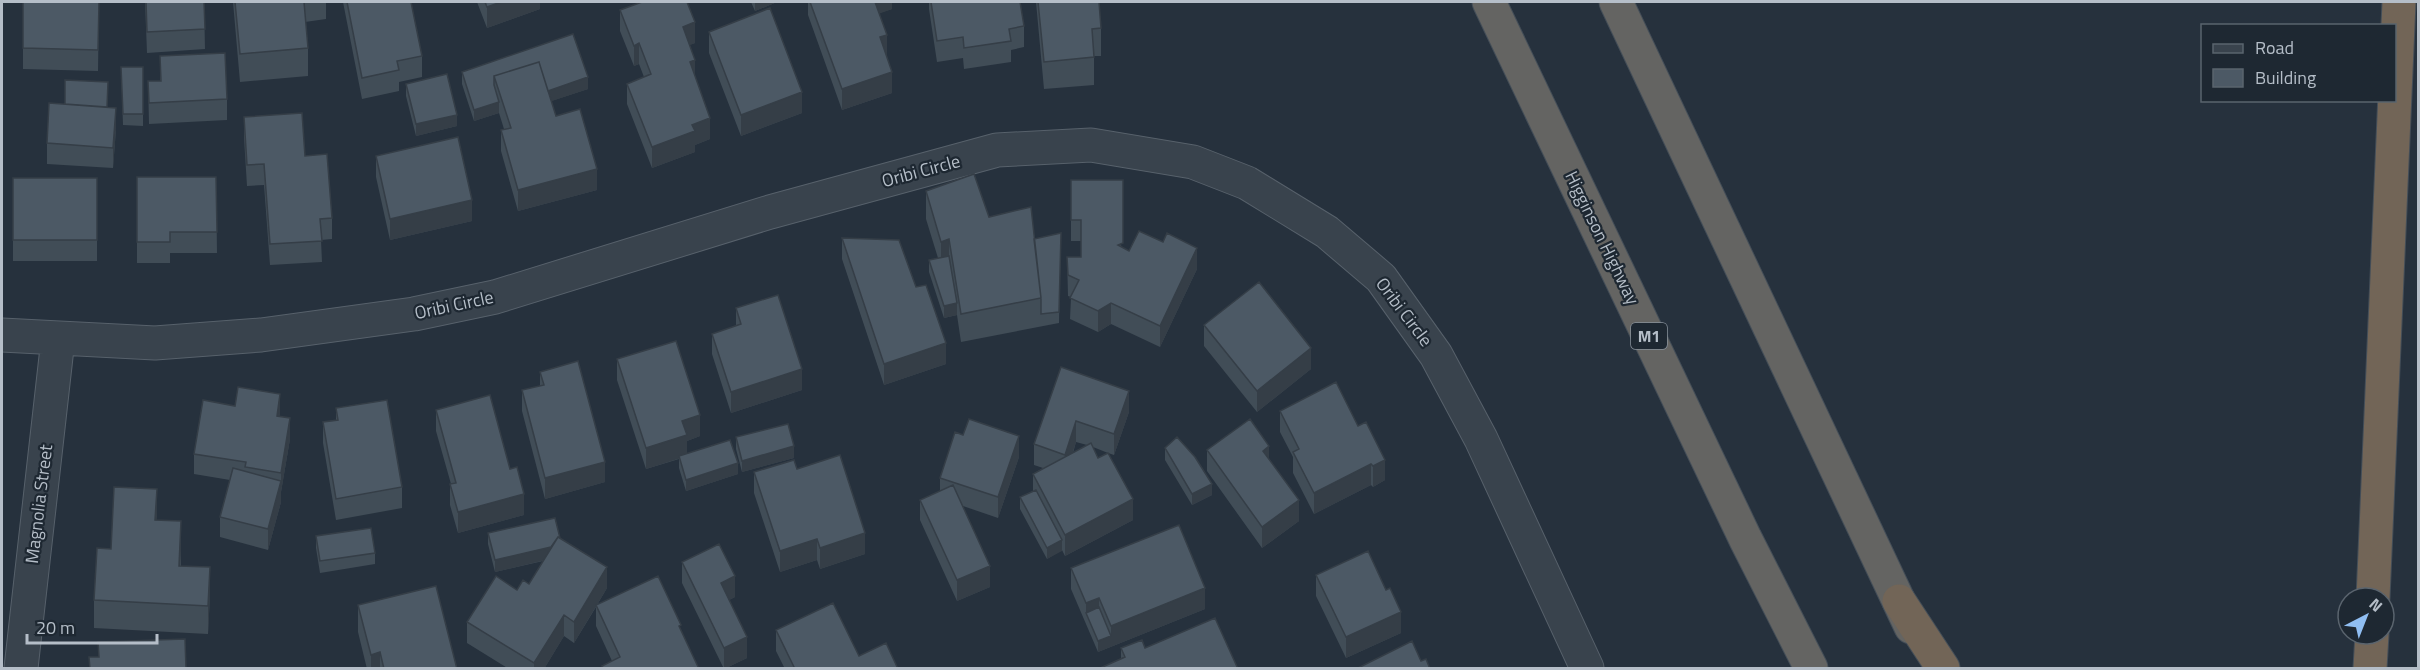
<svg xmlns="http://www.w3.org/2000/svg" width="2420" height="670" font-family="'Titillium Web',sans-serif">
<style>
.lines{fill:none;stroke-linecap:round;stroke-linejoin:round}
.minor-casing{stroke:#57616b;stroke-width:35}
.trunk-casing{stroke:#444e58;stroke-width:35}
.motorway-casing{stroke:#444e58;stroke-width:35}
.minor{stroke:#39434d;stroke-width:33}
.trunk{stroke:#646462;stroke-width:33}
.motorway{stroke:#726557;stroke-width:33}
.wall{fill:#414d57;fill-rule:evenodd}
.shaded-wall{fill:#353e47}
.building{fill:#4c5965;stroke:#353e47;stroke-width:1.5}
.labels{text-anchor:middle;stroke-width:4.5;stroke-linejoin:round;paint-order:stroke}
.shield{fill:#1e2832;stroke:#88919b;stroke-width:1.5}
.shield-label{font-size:16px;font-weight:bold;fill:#b5bec8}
.street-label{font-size:18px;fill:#b5bec8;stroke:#1e2832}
</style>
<rect width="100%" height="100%" fill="#26313d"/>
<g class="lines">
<defs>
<path id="minor" d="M2,335l153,8 106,-8 153,-21 81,-17 275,-85 227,-62 94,-5 102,17 54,21 80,49 54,46 55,77 45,84 106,229
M21,668l37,-329"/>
<path id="trunk" d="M1489,2l256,536 66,130
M1616,2l295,625"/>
<path id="motorway" d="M2373,598l26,-596
M1899,601l44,67
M2370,668l2,-34"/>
</defs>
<!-- minor casing -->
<use href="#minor" class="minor-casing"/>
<!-- trunk casing -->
<use href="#trunk" class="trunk-casing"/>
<!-- motorway casing -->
<use href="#motorway" class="motorway-casing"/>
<!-- minor -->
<use href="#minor" class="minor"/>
<!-- trunk -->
<use href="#trunk" class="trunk"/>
<!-- motorway -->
<use href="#motorway" class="motorway"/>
</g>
<!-- wall -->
<path class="wall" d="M23,2h76l-1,69 -75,-2z
M145,2h59l1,47 -58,4z
M233,2h93v17l-21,3 3,26v28l-68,6z
M343,2h68l11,54v21l-23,5v9l-37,8z
M477,2h63v7l-53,19z
M751,2h26l-22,9z
M808,2h84v7l-13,4 8,43h-1l6,37 -50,17 -34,-95z
M929,2h91l4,24v21l-13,3v12l-47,7 -1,-11 -26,4 -8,-53z
M1036,2h63l2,26v28h-7v29l-50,4z
M620,10l75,33 -6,2 6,31 15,63 -15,6v7l-43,16 -25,-64v-20l17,-7 -5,-13 -5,2 -14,-35z
M709,32l93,81 -61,23 -32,-83z
M160,56l67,43v21l-78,4 -1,-43h12z
M121,67h22v59l-20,-1z
M462,72l126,17 -37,12 5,15 41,74 -79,21 -17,-60v-21l3,-1 -5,-16 -25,8 -12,-37z
M406,84l51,42 -41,10 -10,-40z
M107,107l9,22 -3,39 -66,-4v-21z
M244,117l61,39 27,62v21l-11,1 1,22 -52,3 -6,-80 -17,1 -3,-48z
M376,156l96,65 -82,19 -14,-63z
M137,177h79l1,76h-47v10h-33z
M13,178h84v83h-84z
M1071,180l52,68 6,3 68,18 -37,78 -49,-23 -13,8 -28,-13 1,-22 -3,-1 -1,-39h14v-16h-10z
M926,191l63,26 45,22 27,-6 -2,90 -98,19 -4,-27 -13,3 -15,-46v-12l9,-2 -12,-39z
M842,238l104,126 -62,21 -42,-126z
M736,308l66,82 -71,23 -19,-59v-20l24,-8z
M1204,325l107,44 -54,43 -53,-66z
M617,359l83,77 -13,5v13l51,20 -52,17 -7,-23v-9l-33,10 -29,-89z
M1061,367l68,45 -15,43 -6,-2 25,67 -68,36 -3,-6 -15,9 -27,-50v-12l13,-6v-17l10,-6 -9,-3v-21zM1076,442l11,3 -14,8zM1093,447l15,6 -10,5z
M540,372l65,110 -60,17 -23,-88v-21l18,-4z
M1336,382l49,98 -12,7 -2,-2 -57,29 -21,-41v-16l-13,-25v-21z
M336,408l66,79v21l-66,12 -13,-77v-21l13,-2z
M436,410l74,59 14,46 -66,18 -8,-28v-21h1l-15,-53z
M280,416l10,23 -9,53v10l-13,48 -48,-13v-20l10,-37 -36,-6v-20z
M736,437l58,21 -52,14 -6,-23z
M1165,448l47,47 -20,10 -27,-45z
M1207,450l62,9 30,62 -37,27 -55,-77z
M1019,457l-21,61 -35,-12 27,81 -33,14 -37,-81v-20l20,-9v-13z
M797,469l68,85 -45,15 -3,-9 -37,12 -26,-79v-21z
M157,520l24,29v17l29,29 -2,39 -114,-6v-28l17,-51z
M488,533l72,5 47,50 -10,17 84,25 18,39h-97v-3l10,-5 -16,-35v-19l-22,36 -10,-7 -20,33h-35l-42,-26v-21l50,-32 12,-6 14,-23 -48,11 -7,-28z
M316,536l59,17v11l-55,9 -4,-25z
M682,562l53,35 -6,3 18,58 -23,11 -42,-86z
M1071,568l134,41 -107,43 -27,-63z
M1316,575l85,58 -55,25 -30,-62z
M358,605l99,64h-90l-9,-37z
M776,630l83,26 39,13h-113l-9,-18z
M1121,648h24l-24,11z"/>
<!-- shaded-wall -->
<path class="shaded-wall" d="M501,2h39v7l-53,19v-21z
M755,2h22l-22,9z
M873,2h19v7l-19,7z
M695,22v21l-12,5v-21z
M887,35v21l-7,2v-21z
M639,43v21l-5,2v-20z
M695,60v21l-5,-19z
M892,72v21l-50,17v-21z
M588,77v12l-42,14v-12z
M802,92v21l-61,23v-21z
M499,102v11l-25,8v-11z
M116,108v21l-3,39v-20z
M457,115v11l-41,10v-12z
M710,118v21l-15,6v7l-43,16v-21l40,-22z
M597,169v21l-79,21v-21z
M472,200v21l-82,19v-21z
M949,239v28l-8,2v-27z
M1197,248v21l-37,78v-21z
M957,303v12l-13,3v-12z
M1111,303v21l-13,8v-21z
M946,343v21l-62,21v-21z
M1311,348v21l-54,43v-21z
M802,369v21l-71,23v-21z
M1129,391v21l-15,43v-21z
M280,394v21l-3,22v-21z
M700,415v21l-13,5v15l-41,13v-21l36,-27z
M290,418v21l-9,53v10l-13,48v-21l13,-47v-9z
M1076,421v21l-11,34v-21z
M1019,436v21l-21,61v-21z
M794,446v12l-52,14v-11z
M1269,446v21l-6,-16z
M1385,460v20l-12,7v-21z
M605,462v20l-60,17v-21z
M738,463v11l-52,17v-11z
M1371,464v21l-57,29v-21z
M1212,484v11l-20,10v-11z
M157,489v28l-2,31v-28z
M524,494v21l-66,18v-21z
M1133,499v21l-68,36v-21z
M1299,500v21l-37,27v-21z
M181,521v28l-2,45v-28z
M865,533v21l-45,15v-21z
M817,539v21l-37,12v-21z
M1062,540v11l-15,8v-11z
M562,545v11l-67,16v-12z
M990,566v21l-33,14v-21z
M210,567v28l-2,39v-28z
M607,567v21l-33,55v-21z
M735,576v21l-14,7v-21z
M1205,588v21l-107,43v-11l13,-5v-10z
M1099,598v21l-13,-6v-10z
M1401,612v21l-55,25v-21z
M564,615v21l-20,33h-10v-6z
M747,637v21l-23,11v-21z
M380,652v17h-9v-14z"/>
<!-- building -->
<path class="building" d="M23,2h76l-1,48 -75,-2z
M146,2h58l1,27 -58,3z
M235,2h69l4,46 -68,6z
M347,2h64l11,54 -25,5 2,9 -37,8z
M485,2h16l-14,5z
M642,2h45l8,20 -12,5 12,33 -5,2 20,56 -18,7 3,6 -43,16 -25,-63 24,-10 -12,-31 -5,3 -14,-36z
M810,2h65l12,33 -7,2 12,35 -50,17z
M931,2h89l4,24 -15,3 2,12 -47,7 -1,-11 -26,4z
M1038,2h61l2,26 -9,1 2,28 -50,5z
M770,8l32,84 -61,23 -32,-83z
M573,34l15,43 -40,14 -9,-29 -45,14v9l5,17 -25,8 -12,-38z
M225,53l2,46 -78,4 -1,-22h13l-1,-25z
M539,62l17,54 24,-7 17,60 -79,21 -17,-60 10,-2 -17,-52z
M121,67h22v47h-20z
M447,74l10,41 -41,9 -10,-40z
M65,80l43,2 -1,25 -42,-3z
M49,103l67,5 -3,40 -66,-5z
M302,113l3,43 22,-2 5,64 -12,1 2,22 -52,3 -6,-80 -17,1 -3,-48z
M458,137l14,63 -82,19 -14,-63z
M974,174l15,43 42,-10 10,91 -80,16 -12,-75 -8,3 -15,-51z
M137,177h79l1,55h-47v10h-33z
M13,178h84v62h-84z
M1071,180h52v63l-5,2 11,6 10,-20 24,11 4,-9 30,15 -37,78 -49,-23 -13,8 -28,-13 9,-18 -11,-5 -1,-18h14v-37h-10z
M1061,233l-2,79 -18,2v-16l-7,-59z
M842,238l57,2 17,47 10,-2 20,58 -62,21z
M949,256l8,47 -13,3 -15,-46z
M1259,282l52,66 -54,43 -53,-66z
M778,295l24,74 -71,23 -19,-58 29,-10 -5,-16z
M676,341l24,74 -18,6 5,14 -41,13 -29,-89z
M578,361l27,101 -60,16 -23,-88 22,-5 -4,-13z
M1061,367l68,24 -15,43 -38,-13 -11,34 -31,-11z
M1336,382l22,44 8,-4 19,38 -12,6 -2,-2 -57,29 -21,-41 6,-3 -19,-38z
M238,387l42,7 -3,22 13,2 -9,55 -36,-6 1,-5 -52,-8 9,-54 32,6z
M490,395l20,74 7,-2 7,27 -66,18 -8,-28 6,-1 -20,-73z
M387,400l15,87 -66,12 -13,-77 15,-2 -2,-12z
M969,419l50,17 -21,61 -58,-19 15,-46 8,3z
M1250,419l19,27 -6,5 36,49 -37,27 -55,-77z
M788,424l6,22 -52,15 -6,-24z
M1177,437l18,20 17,27 -20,10 -27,-46z
M730,440l8,23 -52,17 -7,-24z
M1091,443l7,15 10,-5 25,46 -68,36 -32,-61z
M840,455l25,78 -45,15 -3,-9 -37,12 -26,-79 40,-12 3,9z
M233,468l48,13 -13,48 -48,-12z
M953,485l37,81 -33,14 -37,-80z
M114,487l43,2 -2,31 26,1 -2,45 31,1 -2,39 -114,-6 3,-52 14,1z
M1036,490l26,50 -15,8 -27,-51z
M555,518l5,20 -2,-1 -7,10 -56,13 -7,-27z
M1179,525l26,63 -94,38 -12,-28 -13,5 -15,-35z
M371,528l4,25 -55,8 -4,-25z
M558,537l49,30 -33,55 -10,-7 -30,48 -67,-41 29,-46 21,14 6,-10 6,4z
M719,544l16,32 -14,7 26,54 -23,11 -42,-86z
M1368,551l18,39 4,-2 11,24 -55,25 -30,-62z
M658,576l23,49 -2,1 20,43h-95l-2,-3 18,-9 -24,-52z
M436,586l21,83h-73l-4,-17 -9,3 -13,-50z
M833,603l26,53 27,-13 12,26h-103l-19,-39z
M1099,607l12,29 -13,5 -12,-28z
M1215,618l23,51h-140l27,-12 -4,-9 21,-8 3,8z
M185,639l1,30h-96l-1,-12h10l-1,-15z
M1412,641l9,20 5,-2 4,10h-72v-1z"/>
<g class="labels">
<!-- shield labels -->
<rect class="shield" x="1631" y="323" width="36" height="26" rx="4.5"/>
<g class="shield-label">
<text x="1649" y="342">M1</text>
</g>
<!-- street labels -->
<g class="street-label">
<text transform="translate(921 171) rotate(-15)" y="6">Oribi Circle</text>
<text transform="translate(1602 238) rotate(64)" y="6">Higginson Highway</text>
<text transform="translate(454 305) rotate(-12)" y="6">Oribi Circle</text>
<text transform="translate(1404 312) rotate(53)" y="6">Oribi Circle</text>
<text transform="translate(39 504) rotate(-83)" y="6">Magnolia Street</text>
</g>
</g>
<!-- border -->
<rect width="2420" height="670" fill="none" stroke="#b5bec8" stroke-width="6"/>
<!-- legend -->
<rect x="2201" y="24" width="195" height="78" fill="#1e2832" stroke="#5a646e" stroke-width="1.5"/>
<rect x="2213" y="44" width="30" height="9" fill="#39434d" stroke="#5a646e" stroke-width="1.5"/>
<text x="2255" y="54" font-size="18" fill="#b5bec8">Road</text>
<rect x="2213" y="69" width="30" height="18" fill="#4c5965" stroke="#5a646e" stroke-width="1.5"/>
<text x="2255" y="84" font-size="18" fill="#b5bec8">Building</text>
<!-- north arrow -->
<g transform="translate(2366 616) rotate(42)"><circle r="28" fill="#1e2832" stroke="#5a646e" stroke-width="1.5"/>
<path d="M0-4.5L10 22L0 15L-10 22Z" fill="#90bef2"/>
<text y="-9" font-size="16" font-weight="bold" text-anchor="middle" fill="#b5bec8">N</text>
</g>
<!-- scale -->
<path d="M27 634v9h130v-9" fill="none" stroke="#b5bec8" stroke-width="3"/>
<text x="36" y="634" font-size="18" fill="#b5bec8" stroke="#1e2832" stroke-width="4.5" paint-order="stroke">20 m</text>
</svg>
